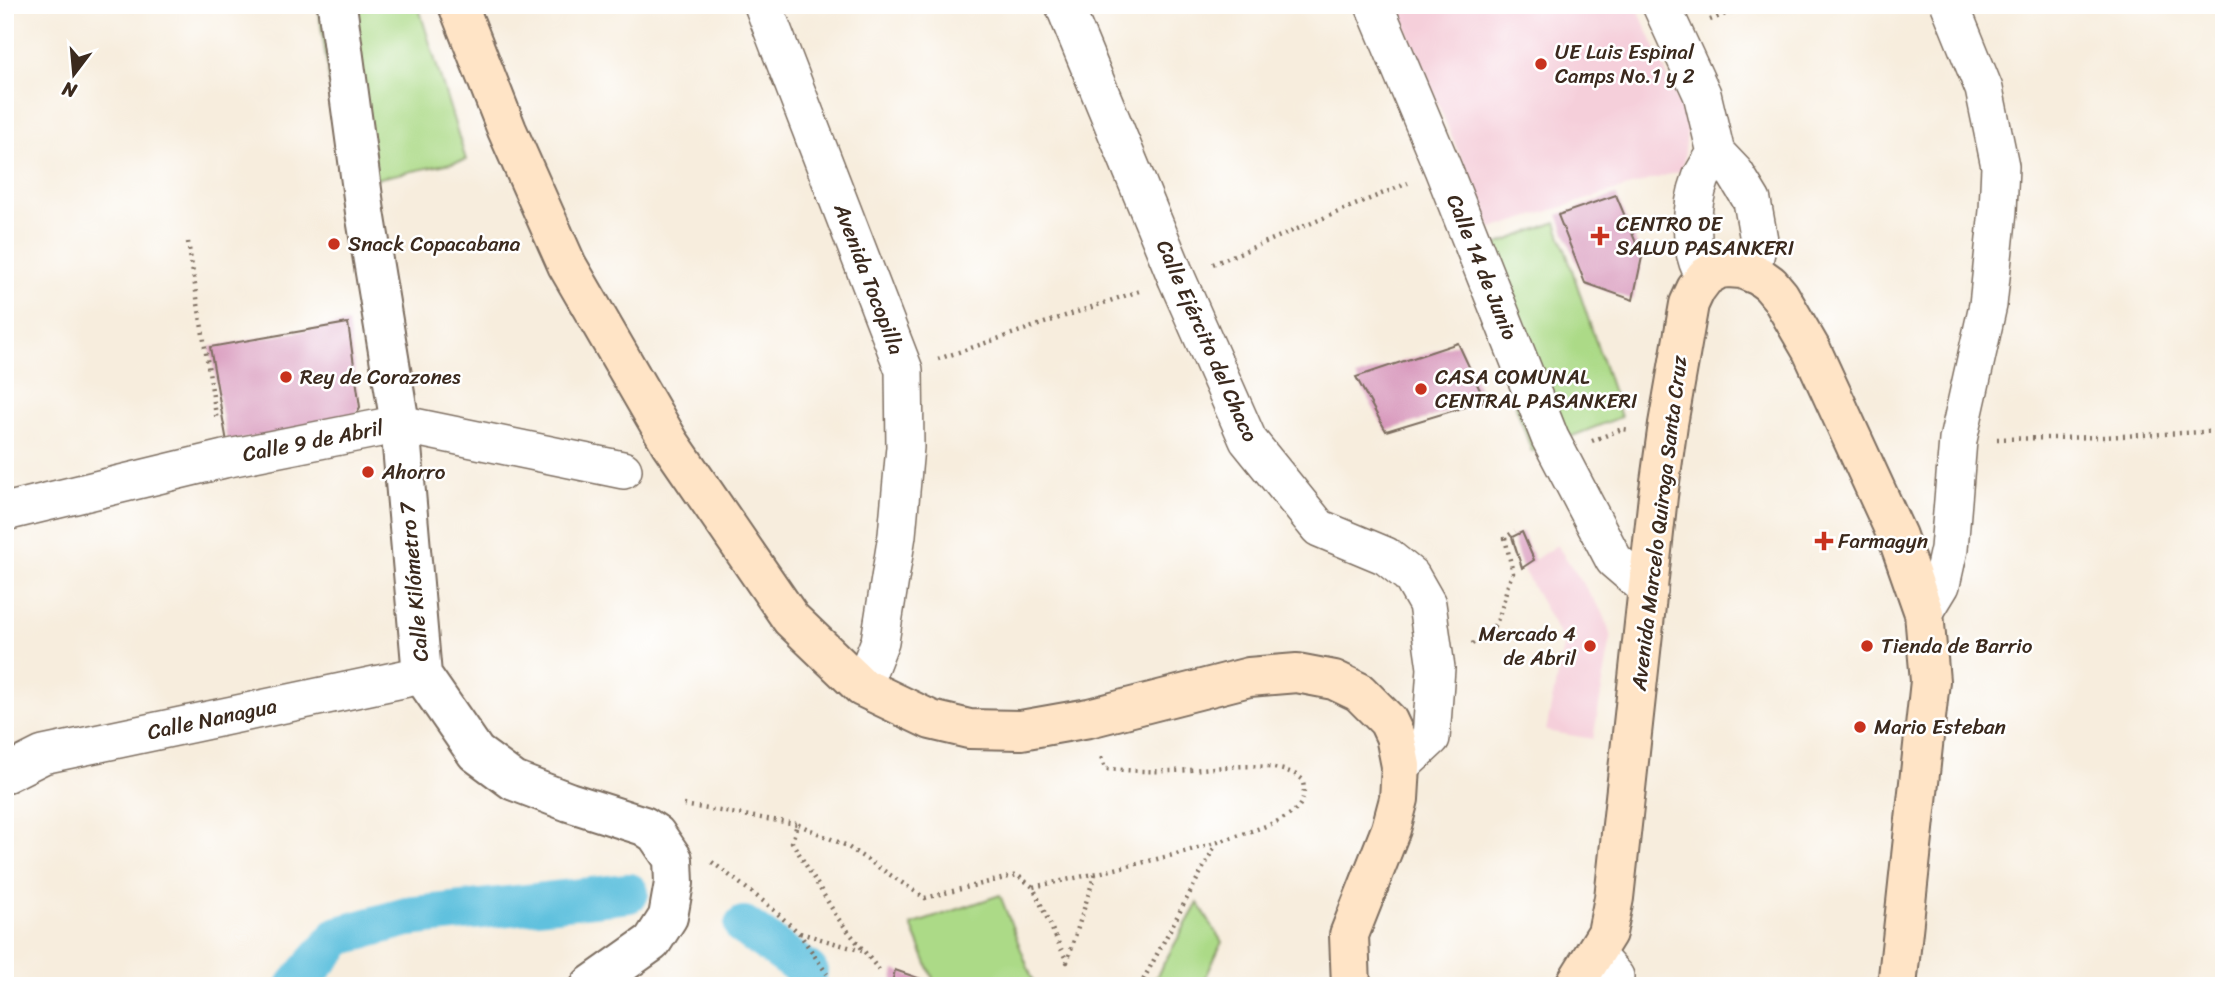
<svg xmlns="http://www.w3.org/2000/svg" width="2229" height="991" font-family="Sriracha,sans-serif">
<style>
.built{fill:#f5cfda}
.green{fill:#acda87;stroke:#748252;stroke-width:2}
.lines{fill:none;stroke-linecap:round;stroke-linejoin:round}
.canal{stroke:#60c1de;stroke-width:40}
.building{fill:#d898bc}
.minor-casing{stroke:#7d6e61;stroke-width:40}
.tertiary-casing{stroke:#7d6e61;stroke-width:42}
.secondary-casing{stroke:#7d6e61;stroke-width:42}
.path{stroke:#7d6e61;stroke-width:4.5;stroke-dasharray:2 5;stroke-linecap:butt}
.minor{stroke:#fff;stroke-width:37}
.tertiary{stroke:#fff;stroke-width:38}
.secondary{stroke:#ffe4c6;stroke-width:38}
.poi-dot{fill:#c8321e;stroke:#fff;stroke-width:2.5}
.labels{text-anchor:middle;stroke-width:5;stroke-linejoin:round;paint-order:stroke}
.poi-label{font-size:21px;fill:#3b2a1e;stroke:#fff;text-anchor:start}
.street-label{font-size:21px;fill:#3b2a1e;stroke:#fff}
</style>
<rect width="100%" height="100%" fill="#fff"/>
<filter id="ink" filterUnits="userSpaceOnUse"><feTurbulence type="fractalNoise" baseFrequency=".0143" numOctaves="2"/><feDisplacementMap in="SourceGraphic" scale="14" xChannelSelector="R" yChannelSelector="G"/><feConvolveMatrix kernelMatrix="1 2 1 2 8 2 1 2 1" color-interpolation-filters="sRGB"/></filter>
<filter id="wash" filterUnits="userSpaceOnUse"><feTurbulence type="fractalNoise" baseFrequency=".00686" numOctaves="4" result="noise"/><feDisplacementMap in="SourceGraphic" scale="28" xChannelSelector="R" yChannelSelector="G"/><feGaussianBlur stdDeviation="1.57" result="paint"/><feColorMatrix in="noise" values="0 0 0 0 0 0 0 0 0 0 0 0 0 0 0 0 0 1.4 0 .05"/><feComposite in="paint" operator="in"/></filter>
<g filter="url(#wash)">
<rect width="100%" height="100%" fill="#f7eddd"/>
<!-- built -->
<path class="built" d="M1396,5h240l52,118 -5,47 -192,59z
M1557,545l47,70 7,23 -18,101 -47,-8 17,-84 -3,-11 -38,-68z"/>
<!-- green -->
<path class="green" d="M318,5h100l48,155 -121,25z
M1556,222l65,195 -89,35 -68,-195z
M1000,895l35,91h-99l-25,-61z
M1198,903l24,39 -20,44h-51z"/>
<g class="lines">
<!-- canal -->
<path class="canal" d="M744,926l64,45
M296,986l43,-50 68,-19 222,-24"/>
</g>
<g id="blocks">
<!-- building -->
<path class="building" d="M1616,195l26,62 -9,43 -48,-17 -27,-68z
M348,323l12,84 -8,15 -125,20 -17,-95z
M1458,343l27,58 -99,30 -30,-54z
M1522,532l12,28 -12,8 -10,-31z
M895,970l32,11 3,5 -38,-3z"/>
</g>
</g>
<g filter="url(#ink)">
<use href="#blocks" fill-opacity="0" stroke="#7d6e61" stroke-width="2"/>
<g class="lines">
<defs>
<path id="minor" d="M763,5l141,365 1,77 -8,88 -17,106 -18,46
M1064,5l113,274 71,161 71,88 67,28 25,20 16,28 9,64 -5,70 -30,28
M1374,5l69,164 107,269 64,122 35,30
M1661,5l41,89 14,59 19,20 17,28 7,39 -8,32
M1705,277c-17,-26 -15,-70 -4,-99 4,-8 10,-17 15,-25
M5,512l219,-53 176,-35 223,46
M1924,613l17,-28 8,-36 9,-109 30,-135 10,-94 2,-45 -16,-77 -34,-84
M5,774l38,-19 379,-80
M1595,955l20,22 -1,9"/>
<path id="tertiary" d="M337,5l28,207 35,212 22,251 54,78 38,28 55,21 75,24 12,8 17,25 1,24 -6,34 -16,25 -62,44"/>
<path id="secondary" d="M458,5l49,125 60,135 103,178 121,176 71,68 69,33 38,9 52,1 68,-12 160,-41 48,-4 37,7 25,12 29,29 7,15 6,30 -2,33 -8,30 -42,106 2,51
M1574,986l33,-53 7,-35 44,-402 10,-72 21,-120 7,-15 9,-12 14,-8 9,-1 14,1 17,7 11,8 10,12 32,55 85,185 27,77 6,68 -33,305"/>
</defs>
<!-- minor casing -->
<use href="#minor" class="minor-casing"/>
<!-- tertiary casing -->
<use href="#tertiary" class="tertiary-casing"/>
<!-- secondary casing -->
<use href="#secondary" class="secondary-casing"/>
<!-- path -->
<path class="path" d="M1710,20l39,-15
M188,242l29,179
M1213,264l195,-81
M938,359l204,-69
M1997,439l105,-2 122,-6
M1592,441l30,-12 8,1
M1472,644c9,-6 20,-13 25,-23 7,-15 8,-33 16,-48l-8,-35 10,-7
M684,805l113,19
M712,862l55,42 32,29 28,41
M1095,874l-28,88 -34,-75c70,-15 142,-30 210,-53 16,-6 36,-11 50,-22 11,-8 13,-21 9,-33 -28,-23 -97,-8 -132,-8 -22,1 -43,-1 -65,-2l-4,-13
M800,933l62,18
M879,970l-42,-53 -45,-75 5,-18 48,21 80,53 92,-23 16,12
M1140,986l76,-142"/>
<!-- minor -->
<use href="#minor" class="minor"/>
<!-- tertiary -->
<use href="#tertiary" class="tertiary"/>
<!-- secondary -->
<use href="#secondary" class="secondary"/>
</g>
</g>
<!-- markers -->
<g class="poi-dot">
<circle cx="1541" cy="64" r="7"/>
<path d="M1596.5 225.5h7v7h7v7h-7v7h-7v-7h-7v-7h7z"/>
<circle cx="334" cy="244" r="7"/>
<circle cx="286" cy="377" r="7"/>
<circle cx="1421" cy="389" r="7"/>
<circle cx="368" cy="472" r="7"/>
<path d="M1820.5 530.5h7v7h7v7h-7v7h-7v-7h-7v-7h7z"/>
<circle cx="1590" cy="646" r="7"/>
<circle cx="1867" cy="646" r="7"/>
<circle cx="1860" cy="727" r="7"/>
</g>
<g class="labels">
<!-- poi labels -->
<g class="poi-label">
<text x="1555" y="59">UE Luis Espinal<tspan x="1555" dy="24">Camps No.1 y 2</tspan></text>
<text x="1616" y="231">CENTRO DE<tspan x="1616" dy="24">SALUD PASANKERI</tspan></text>
<text x="348" y="251">Snack Copacabana</text>
<text x="300" y="384">Rey de Corazones</text>
<text x="1435" y="384">CASA COMUNAL<tspan x="1435" dy="24">CENTRAL PASANKERI</tspan></text>
<text x="382" y="479">Ahorro</text>
<text x="1838" y="548">Farmagyn</text>
<text x="1576" y="641" text-anchor="end">Mercado 4<tspan x="1576" dy="24">de Abril</tspan></text>
<text x="1881" y="653">Tienda de Barrio</text>
<text x="1874" y="734">Mario Esteban</text>
</g>
<!-- street labels -->
<g class="street-label">
<text transform="translate(1482 267) rotate(68)" y="7">Calle 14 de Junio</text>
<text transform="translate(869 279) rotate(69)" y="7">Avenida Tocopilla</text>
<text transform="translate(1207 341) rotate(66)" y="7">Calle Ejército del Chaco</text>
<text transform="translate(313 441) rotate(-11)" y="7">Calle 9 de Abril</text>
<text transform="translate(1659 523) rotate(-83)" y="7">Avenida Marcelo Quiroga Santa Cruz</text>
<text transform="translate(414 582) rotate(-95)" y="7">Calle Kilómetro 7</text>
<text transform="translate(212 719) rotate(-12)" y="7">Calle Nanagua</text>
</g>
</g>
<!-- margin -->
<rect width="2229" height="991" fill="none" stroke="#fff" stroke-width="28"/>
<!-- north arrow -->
<g transform="translate(74 74) rotate(196)" stroke="#ffffff" stroke-width="5" paint-order="stroke">
<path d="M0-5L12 26L0 18L-12 26Z" fill="#3b2a1e"/>
<text y="-10" font-size="19" font-weight="bold" text-anchor="middle" fill="#3b2a1e">N</text>
</g>
</svg>
